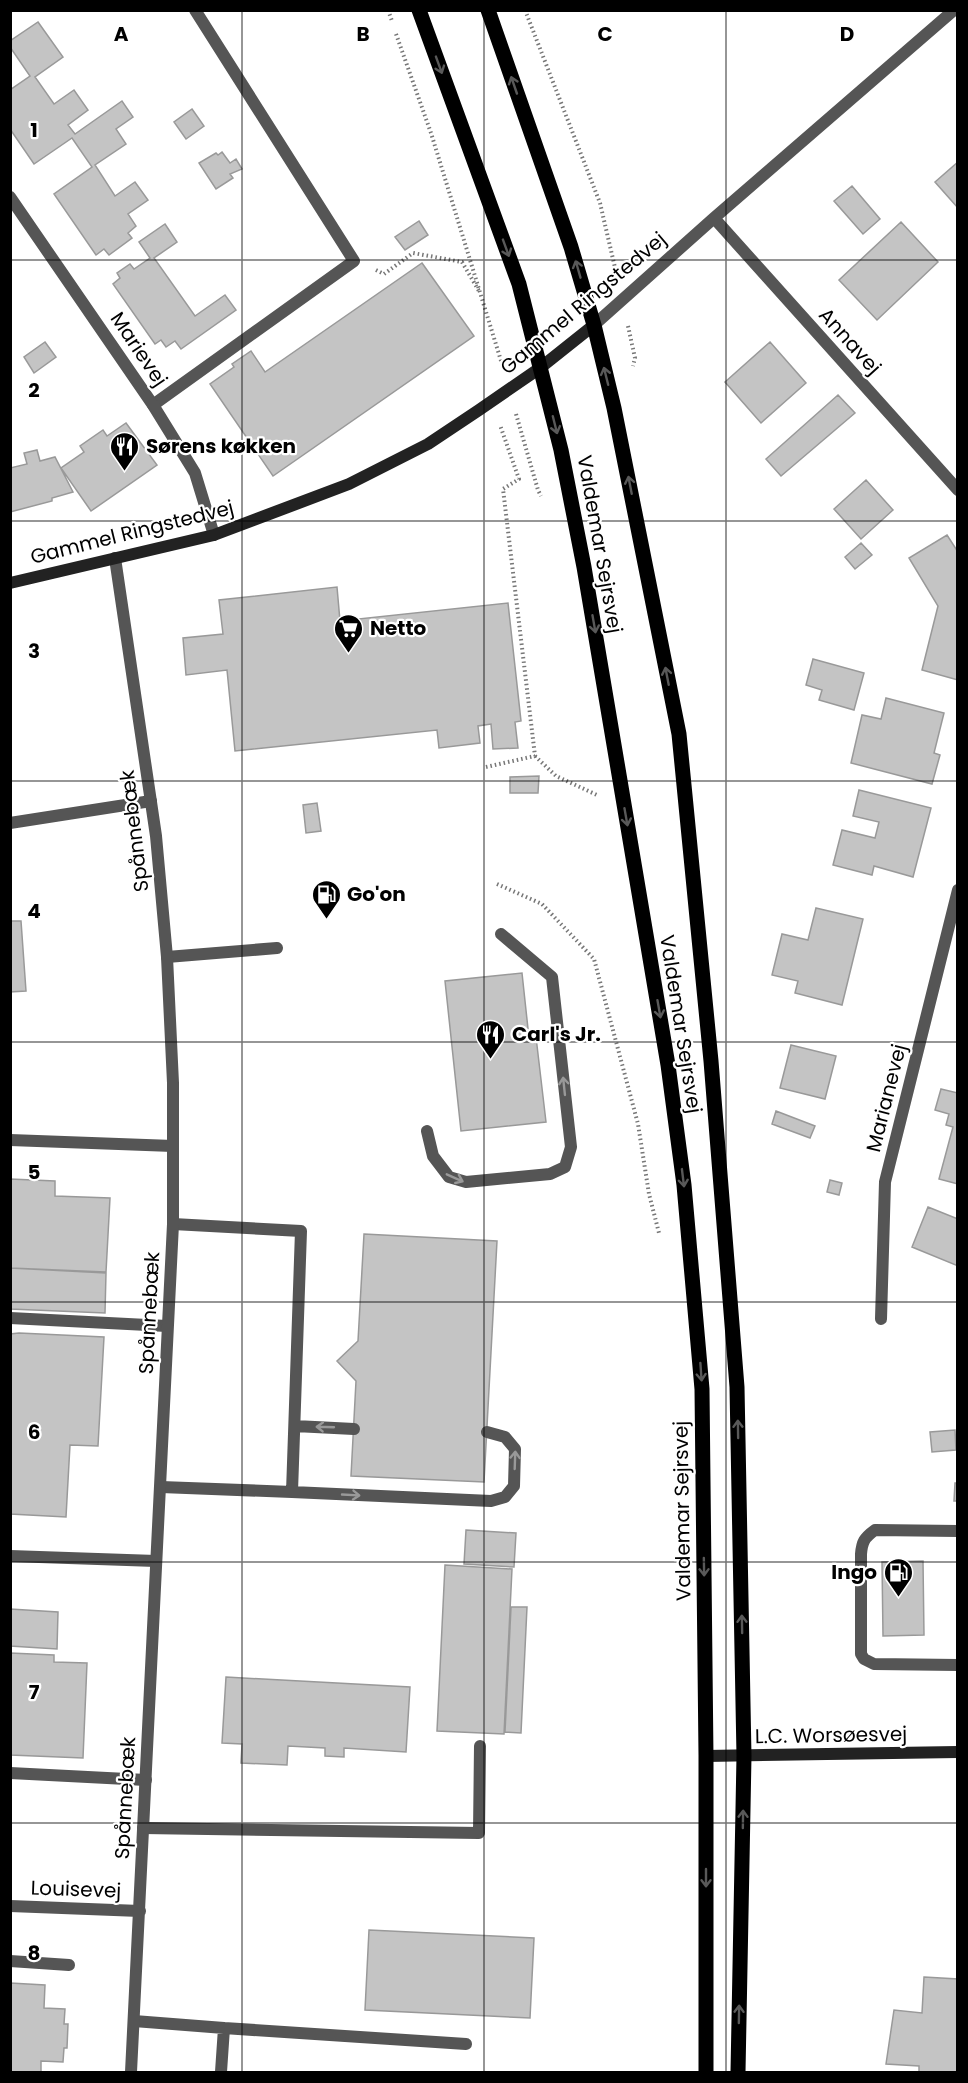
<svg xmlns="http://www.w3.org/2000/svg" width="968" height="2083" font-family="Poppins,sans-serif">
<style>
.building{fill:#c4c4c4;stroke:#999;stroke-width:1.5}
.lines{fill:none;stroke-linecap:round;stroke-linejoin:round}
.path{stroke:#777;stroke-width:4;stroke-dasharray:1.5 3;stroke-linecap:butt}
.lane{stroke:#555;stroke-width:12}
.street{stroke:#555;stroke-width:12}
.secondary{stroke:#222;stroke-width:12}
.primary{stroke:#000;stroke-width:15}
.oneway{stroke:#595959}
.oneway2{stroke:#999}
.grid{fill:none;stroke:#000;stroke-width:1.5;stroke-opacity:0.55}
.labels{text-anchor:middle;stroke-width:4.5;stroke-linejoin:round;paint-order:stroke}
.street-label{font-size:20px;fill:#000;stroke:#fff}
.poi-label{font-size:20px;font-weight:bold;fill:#000;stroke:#fff;text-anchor:start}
.grid-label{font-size:20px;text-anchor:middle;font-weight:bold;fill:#000;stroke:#fff;stroke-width:4.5;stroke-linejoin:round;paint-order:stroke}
</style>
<rect width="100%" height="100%" fill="#fff"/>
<!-- building -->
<path class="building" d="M38,22l25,35 -28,20 19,27 20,-14 14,20 -20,15 7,9 47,-33 11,16 -17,12 10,15 -31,21 20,31 20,-14 13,18 -20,14 8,12 -8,7 4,5 -23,17 -5,-6 -8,6 -42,-61 38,-27 -20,-29 -38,26 -24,-35v-39l20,-14 -20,-29v-6z
M192,109l12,17 -18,13 -12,-17z
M222,152l8,11 6,-4 6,10 -12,5 3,4 -17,11 -17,-26 17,-10 2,2z
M958,162v46l-23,-26z
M852,186l28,33 -17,15 -29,-33z
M419,221l9,14 -23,15 -10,-13z
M901,222l37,40 -61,58 -38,-40z
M165,224l12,18 -23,16 41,58 30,-21 11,15 -55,39 -6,-8 -9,6 -5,-7 -6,4 -42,-60 7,-6 -3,-5 13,-9 4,5 16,-11 -11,-16z
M422,263l52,73 -201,140 -63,-92 24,-17 -2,-3 19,-13 14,21z
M45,342l11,15 -22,16 -10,-16z
M770,342l36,41 -45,40 -36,-41z
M838,395l17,18 -74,63 -15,-17z
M126,423l31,42 -66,46 -30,-43 23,-16 -4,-6 23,-16 4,6z
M37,450l3,11 15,-4 18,35 -21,6v3l-42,11v-44l17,-4 -3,-11z
M866,480l27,30 -32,29 -27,-30z
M947,535l11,17v128l-36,-10 16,-64 -29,-48z
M861,543l11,12 -17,14 -10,-12z
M337,587l3,34 168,-18 13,118 -6,1 3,26 -25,1 -2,-25 -13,2 2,17 -41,5 -2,-18 -202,21 -8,-81 -41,5 -3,-37 40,-4 -4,-34z
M813,659l51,14 -10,37 -35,-10 3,-10 -16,-5z
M886,698l58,15 -10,40 6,2 -8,29 -81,-21 11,-48 19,4z
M539,776l-1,17h-28v-16z
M859,790l72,18 -18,69 -39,-11 -2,9 -39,-10 9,-35 33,8 4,-16 -26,-6z
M317,803l4,28 -15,2 -3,-28z
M816,908l47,11 -21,86 -47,-12 3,-12 -26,-6 10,-41 26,6z
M10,921h11l5,70 -16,1z
M522,973l7,65 7,-1 10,85 -85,9 -16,-150z
M791,1045l45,11 -11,43 -45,-11z
M941,1089l17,4v91l-19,-5 14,-52 -7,-2 3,-11 -14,-4z
M776,1111l39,15 -5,12 -38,-14z
M10,1179l45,2v15l55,2 -4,74 -96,-4z
M830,1180l12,3 -3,12 -12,-3z
M928,1207l30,12v47l-46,-19z
M364,1234l133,7 -13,241 -133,-6 5,-95 -19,-20 21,-20z
M10,1268l96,5 -1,40 -95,-4z
M19,1333l85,4 -6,109 -28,-1 -4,72 -56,-3v-180z
M955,1430l1,20 -24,2 -2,-20z
M955,1483h3v18h-4z
M466,1530l50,3 -2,34 -50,-3z
M923,1561l1,74 -41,1 -1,-74z
M445,1565l67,4 -8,165 -67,-3z
M511,1607h16l-6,126 -16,-1z
M10,1609l48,3 -1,37 -47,-3z
M10,1653l44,2v7l33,1 -4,95 -73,-3z
M226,1677l184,10 -4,65 -62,-4v9l-19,-1v-8l-37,-2 -1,19 -46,-2 1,-19 -20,-1z
M369,1930l165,8 -4,80 -165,-8z
M924,1977l34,2v93h-39v-6l-33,-2 8,-54 28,3z
M10,1983l35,2 -1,23 21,1 -1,15h4l-1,24h-3l-1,14 -22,-1v11h-31z"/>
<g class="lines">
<!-- path -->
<path class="path" d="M388,10l4,11
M525,10l75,193 16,69
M396,34l35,99 71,231
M376,270l8,4 29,-21 49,9 17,29
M628,326l7,32 -2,8
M516,414l22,76 3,6
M535,756l21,20 41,19
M486,767l49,-11 -32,-267 16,-10 -19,-54
M497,884l45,20 52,55 44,165 11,70 10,39"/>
<!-- lane -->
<path class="lane" d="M153,405l201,-144 -159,-251
M10,823l141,-22
M167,957l110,-9
M427,1131l6,25 16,21 17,5 84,-8 15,-7 6,-20 -19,-170 -51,-43
M10,1140l163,6
M10,1318l157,8
M295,1426l59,3
M161,1487l131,5 9,-261 -128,-7
M292,1492l199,9 14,-4 9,-11 1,-37 -10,-12 -18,-5
M958,1531l-83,-1c-11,8 -13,12 -14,24v100l3,5 10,5 84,1
M10,1556l146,5
M10,1773l136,7
M143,1828l336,5 1,-87
M10,1961l59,4
M134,2021l90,7
M221,2072l3,-44 242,16"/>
<!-- street -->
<path class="street" d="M10,197l143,208 42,68 19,62
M714,218l244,272
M594,325l120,-107 240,-208
M115,558l41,278 11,121 6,126v141l-42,848
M881,1319l4,-137 73,-292
M10,1906l130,5"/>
<!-- secondary -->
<path class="secondary" d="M10,583l204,-48 135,-51 79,-40 51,-34 61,-42 54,-43
M706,1756l252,-4"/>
<!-- primary -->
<path class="primary" d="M419,10l100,274 42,166 23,117 84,498 16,120 18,204 4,367v316
M488,10l83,237 23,78 20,83 65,326 32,327 26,326 7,369 -6,316"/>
</g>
<!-- one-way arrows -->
<defs><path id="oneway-shaft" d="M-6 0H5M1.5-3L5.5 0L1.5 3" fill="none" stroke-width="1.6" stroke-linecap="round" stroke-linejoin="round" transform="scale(1.5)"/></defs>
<g class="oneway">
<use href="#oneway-shaft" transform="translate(439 65) rotate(70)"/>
<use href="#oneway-shaft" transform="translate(514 85) rotate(-109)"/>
<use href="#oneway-shaft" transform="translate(506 248) rotate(70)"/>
<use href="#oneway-shaft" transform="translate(578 269) rotate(-106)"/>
<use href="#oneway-shaft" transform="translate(606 376) rotate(-104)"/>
<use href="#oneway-shaft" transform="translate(555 425) rotate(76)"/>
<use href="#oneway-shaft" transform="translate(630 485) rotate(-101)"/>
<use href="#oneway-shaft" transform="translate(594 624) rotate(80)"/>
<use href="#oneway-shaft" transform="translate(667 676) rotate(-101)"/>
<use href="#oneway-shaft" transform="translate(626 817) rotate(80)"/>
<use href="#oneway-shaft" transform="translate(659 1009) rotate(80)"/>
<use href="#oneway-shaft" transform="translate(683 1178) rotate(83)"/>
<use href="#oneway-shaft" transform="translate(701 1372) rotate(86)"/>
<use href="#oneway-shaft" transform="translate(738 1429) rotate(-91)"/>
<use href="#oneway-shaft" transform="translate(704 1567) rotate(89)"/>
<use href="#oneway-shaft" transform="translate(742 1624) rotate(-91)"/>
<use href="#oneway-shaft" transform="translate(743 1819) rotate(-89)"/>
<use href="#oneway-shaft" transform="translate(706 1878) rotate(90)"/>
<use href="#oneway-shaft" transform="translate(739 2014) rotate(-89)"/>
</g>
<g class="oneway2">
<use href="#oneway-shaft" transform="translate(564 1086) rotate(-96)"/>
<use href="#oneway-shaft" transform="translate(455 1178) rotate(24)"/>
<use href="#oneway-shaft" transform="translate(325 1427) rotate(-178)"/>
<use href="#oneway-shaft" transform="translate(515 1460) rotate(-88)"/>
<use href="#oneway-shaft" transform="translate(351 1495) rotate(3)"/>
</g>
<!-- grid -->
<path class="grid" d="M242,10v2062M484,10v2062M726,10v2062M10,260h948M10,521h948M10,781h948M10,1042h948M10,1302h948M10,1562h948M10,1823h948"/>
<!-- icons -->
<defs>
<symbol id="restaurant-pin" viewBox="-11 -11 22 30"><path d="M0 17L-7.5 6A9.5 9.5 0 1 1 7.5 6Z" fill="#000" stroke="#fff"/><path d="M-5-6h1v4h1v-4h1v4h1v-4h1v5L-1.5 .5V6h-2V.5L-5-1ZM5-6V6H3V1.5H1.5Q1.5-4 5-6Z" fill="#fff"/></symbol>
<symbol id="supermarket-pin" viewBox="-11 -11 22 30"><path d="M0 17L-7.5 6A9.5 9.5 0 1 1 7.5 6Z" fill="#000" stroke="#fff"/><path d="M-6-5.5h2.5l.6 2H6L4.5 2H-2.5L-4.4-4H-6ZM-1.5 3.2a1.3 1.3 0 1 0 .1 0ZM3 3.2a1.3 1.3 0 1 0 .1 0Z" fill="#fff"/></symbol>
<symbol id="fuel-pin" viewBox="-11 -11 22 30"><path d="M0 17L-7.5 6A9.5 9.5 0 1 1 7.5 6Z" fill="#000" stroke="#fff"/><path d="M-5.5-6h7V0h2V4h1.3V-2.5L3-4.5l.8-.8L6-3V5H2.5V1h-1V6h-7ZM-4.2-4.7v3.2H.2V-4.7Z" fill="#fff"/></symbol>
</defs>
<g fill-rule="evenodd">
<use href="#restaurant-pin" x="108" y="430" width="33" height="45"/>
<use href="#supermarket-pin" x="332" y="612" width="33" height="45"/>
<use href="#fuel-pin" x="310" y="878" width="33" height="45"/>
<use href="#restaurant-pin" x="474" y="1018" width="33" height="45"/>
<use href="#fuel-pin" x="882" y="1556" width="33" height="45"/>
</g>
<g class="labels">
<!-- street labels -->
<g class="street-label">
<text transform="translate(583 303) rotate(-40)" y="7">Gammel Ringstedvej</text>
<text transform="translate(850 341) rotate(48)" y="7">Annavej</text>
<text transform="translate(139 349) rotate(56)" y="7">Marievej</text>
<text transform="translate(132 532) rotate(-14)" y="7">Gammel Ringstedvej</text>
<text transform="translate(600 544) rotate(80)" y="7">Valdemar Sejrsvej</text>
<text transform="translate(134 831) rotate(-97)" y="7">Spånnebæk</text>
<text transform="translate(681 1024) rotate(81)" y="7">Valdemar Sejrsvej</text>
<text transform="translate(886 1098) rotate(-76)" y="7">Marianevej</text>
<text transform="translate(149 1313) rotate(-87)" y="7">Spånnebæk</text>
<text transform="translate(682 1511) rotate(-91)" y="7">Valdemar Sejrsvej</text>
<text transform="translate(831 1735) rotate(-1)" y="7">L.C. Worsøesvej</text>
<text transform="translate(125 1798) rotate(-87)" y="7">Spånnebæk</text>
<text transform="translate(76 1889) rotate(2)" y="7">Louisevej</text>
</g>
<!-- poi labels -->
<g class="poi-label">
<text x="146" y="453">Sørens køkken</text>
<text x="370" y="635">Netto</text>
<text x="347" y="901">Go'on</text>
<text x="512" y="1041">Carl's Jr.</text>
<text x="877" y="1579" text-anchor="end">Ingo</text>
</g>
</g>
<g class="grid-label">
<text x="121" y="41">A</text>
<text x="363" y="41">B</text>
<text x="605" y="41">C</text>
<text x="847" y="41">D</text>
<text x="34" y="137">1</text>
<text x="34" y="397">2</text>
<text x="34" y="658">3</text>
<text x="34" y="918">4</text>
<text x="34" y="1179">5</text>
<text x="34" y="1439">6</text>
<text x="34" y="1699">7</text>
<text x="34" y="1960">8</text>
</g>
<!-- border -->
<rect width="968" height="2083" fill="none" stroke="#000000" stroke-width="24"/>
</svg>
